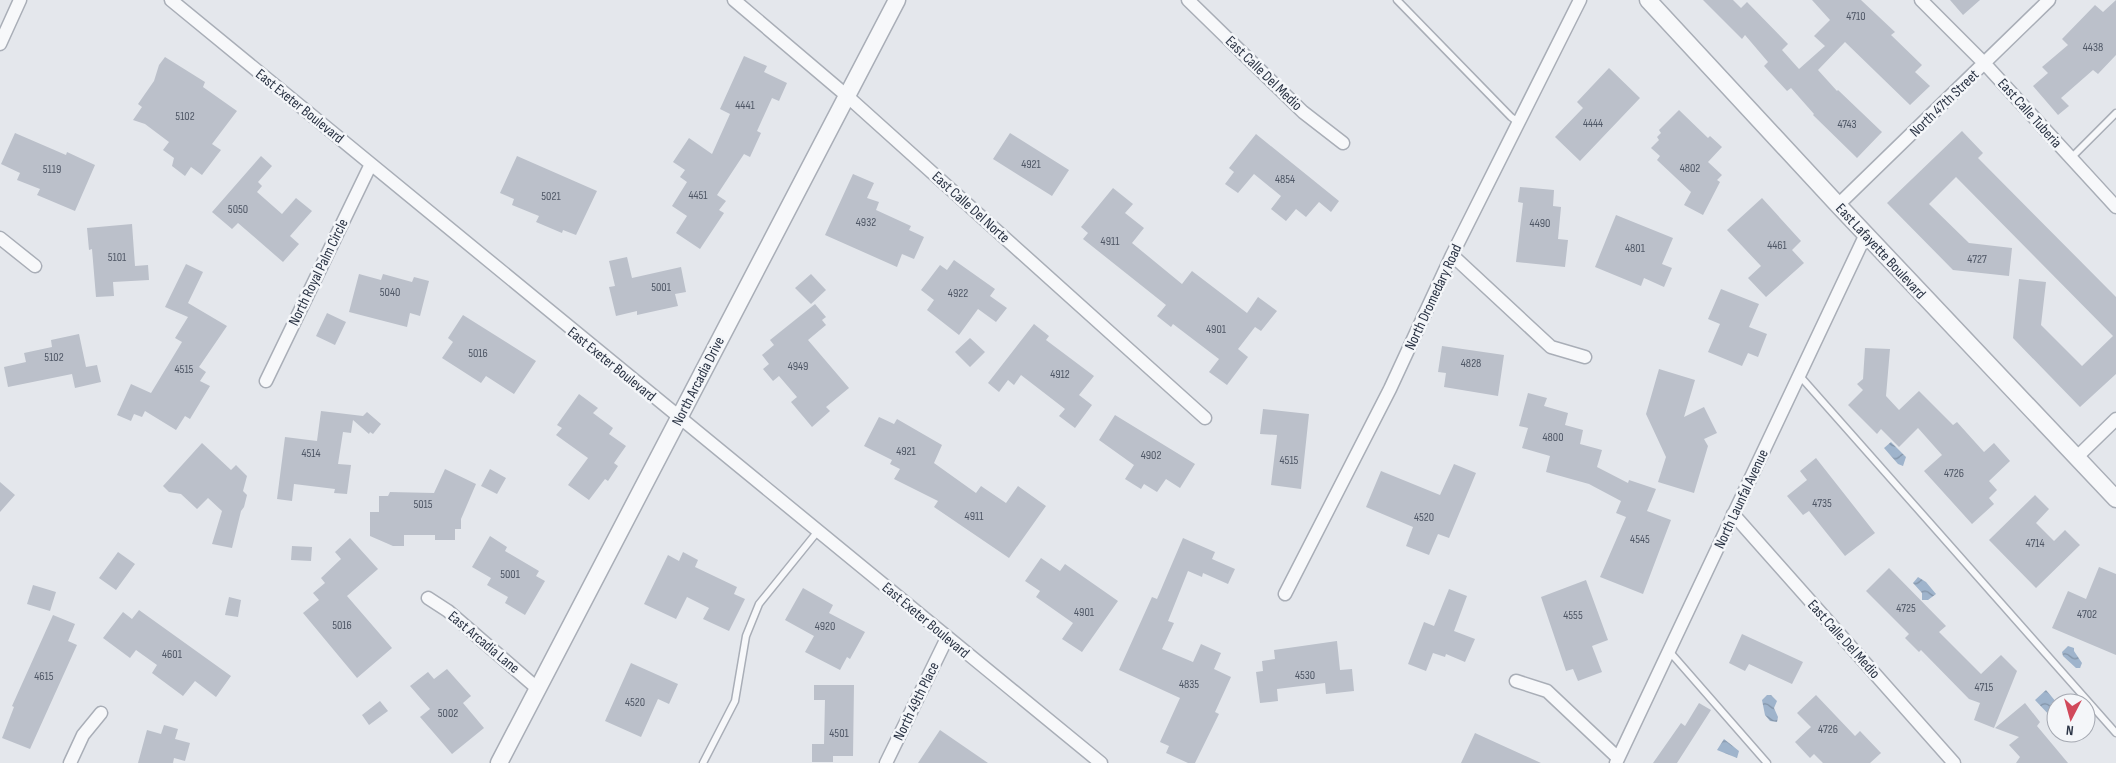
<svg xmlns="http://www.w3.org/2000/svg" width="2116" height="763" font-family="'Sofia Sans Condensed',sans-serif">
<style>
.water{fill:url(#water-waves)}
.building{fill:#bbc0ca}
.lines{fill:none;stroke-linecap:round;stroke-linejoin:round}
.service-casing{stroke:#a9aeb7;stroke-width:9}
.minor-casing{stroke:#a9aeb7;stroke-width:15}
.tertiary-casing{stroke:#a9aeb7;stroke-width:19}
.service{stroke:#f7f8fa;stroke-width:6}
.minor{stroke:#f7f8fa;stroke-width:12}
.tertiary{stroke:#f7f8fa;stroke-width:16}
.labels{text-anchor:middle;stroke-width:5;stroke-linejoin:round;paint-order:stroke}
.number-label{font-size:12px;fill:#4f5766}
.street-label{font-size:15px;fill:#2b3445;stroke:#f4f6f9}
</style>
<defs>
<pattern id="water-waves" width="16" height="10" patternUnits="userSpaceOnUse" patternTransform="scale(1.25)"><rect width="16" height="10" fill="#9fb4cc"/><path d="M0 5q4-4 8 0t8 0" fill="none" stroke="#8293a7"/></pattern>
</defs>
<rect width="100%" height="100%" fill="#e4e7ec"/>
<!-- water -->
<path class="water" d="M1891,442l15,15 -3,9 -5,-2 -14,-16z
M1918,577l8,5 10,12 -8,6h-6v-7l-9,-10z
M2068,646l6,2v3l8,12 -2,5h-4l-13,-12 -1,-4z
M2046,690l11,13 -1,11 -4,4 -17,-18z
M1767,695h4l6,6 -3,7 4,9 -1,5 -7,-1 -5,-6 -3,-15z
M1724,739l15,12 -2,7 -20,-8z"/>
<!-- building -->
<path class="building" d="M1703,0h30l8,8 6,-6 41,42 -6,6 17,19 26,-23 -11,-10 16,-16 -18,-20h49l34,32 -4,3 31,30 -7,7 15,14 -20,19 -65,-63 -27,28 19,21 1,-1 44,42 -25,26 -44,-43 1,-1 -23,-26 -4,3 -23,-25 4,-4 -23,-27 -3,4z
M1950,0h30l-17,15z
M2116,0v55l-18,19 -5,-4 -32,28 8,8 -11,9 -25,-29 15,-13 -6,-6 26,-22 -6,-6 33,-34 8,7z
M744,56l23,10 -3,6 23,11 -8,18 -7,-3 -15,33 4,2 -11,24 -6,-3 -27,41 9,6 -7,9 5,3 -24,36 -24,-16 11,-17 -15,-10 15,-24 -7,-5 5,-7 -12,-8 16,-24 23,16 18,-40 -10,-5z
M165,57l40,25 -2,5 34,24 -25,33 9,6 -19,25 -11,-8 -6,9 -13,-10 2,-8 -11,-8 6,-8 -24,-18 -12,-4 9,-13 -4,-3 16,-23 5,-16z
M1609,68l31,30 -60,63 -25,-24 28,-29 -6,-6z
M1679,110l29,28 2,-2 12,11 -14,15 14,13 -5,5 3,2 -17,33 -19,-10 7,-13 -34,-32 3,-4 -9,-8 8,-8 -2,-3 4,-4 -2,-3z
M1962,131l21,22 -5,5 138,139v77l-36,33 -67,-69 6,-59 27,3 -5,43 41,41 31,-30 -157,-159 -27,27 40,39 43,5 -3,28 -56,-6 -66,-67z
M15,133l51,22 1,-3 28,13 -20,46 -38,-16 3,-6 -23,-9 3,-7 -19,-9z
M1010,133l59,37 -17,26 -59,-37z
M1256,134l83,67 -8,11 -12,-10 -13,15 -10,-8 -10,12 -15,-12 10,-13 -27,-22 -16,19 -13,-9 9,-12 -5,-4z
M261,156l11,10 -14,16 4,4 -5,6 25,22 14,-16 16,13 -22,25 9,8 -16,18 -45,-39 -6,6 -20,-17z
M517,156l80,35 -21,44 -13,-5 -1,3 -26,-11 3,-6 -27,-11 2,-6 -14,-6z
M853,174l21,9 -7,15 12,4 -3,8 35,16 -2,4 15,7 -10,22 -12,-5 -5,13 -72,-32z
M1520,187l34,3 -1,16 8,1 -3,32 10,1 -3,27 -49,-5 7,-59 -5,-1z
M1113,188l20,16 -8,9 19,15 -12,15 50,41 10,-13 55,42 11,-16 19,14 -16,20 -6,-4 -17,22 10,8 -21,28 -18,-13 10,-13 -46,-35 -2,3 -14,-11 9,-11 -83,-66 5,-6 -7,-6z
M1762,198l39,43 -9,9 12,13 -38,34 -18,-19 13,-12 -34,-36z
M1616,215l57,23 -11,26 10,4 -8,19 -20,-9 -3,8 -46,-19z
M132,224l3,42 13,-1 1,15 -36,2 1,14 -18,1 -4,-48 -3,1 -2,-22z
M627,257l5,21 49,-11 5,25 -11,2 3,12 -41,9v-4l-21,5 -7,-29 6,-1 -6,-25z
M954,260l41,29 -5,7 17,12 -11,14 -18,-13 -19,26 -32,-25 7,-10 -13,-10 19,-25 7,5z
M186,264l17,8 -15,31 39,23 -28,41 7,5 -6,9 10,5 -20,33 -5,-3 -9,14 -31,-19 -3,6 -8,-3 -3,7 -14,-6 14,-31 20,9 31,-51 -7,-4 13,-21 -23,-10z
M359,274l22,6 2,-6 29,8 2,-5 15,4 -9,35 -10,-3 -3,14 -58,-15z
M811,274l15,16 -15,14 -16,-16z
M1721,289l38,15 -10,23 18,7 -9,23 -10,-4 -6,13 -34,-14 12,-28 -12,-5z
M815,304l11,13 -4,3 4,5 -18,15 41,48 -23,19 4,4 -18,16 -21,-25 6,-5 -18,-21 -6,5 -10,-12 6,-5 -7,-9 12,-10 -4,-5z
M327,313l19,9 -11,23 -19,-9z
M463,315l73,46 -22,33 -28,-18 -5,7 -39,-25 11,-16 -5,-4z
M1034,324l15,12 -3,4 48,36 -15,19 13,10 -17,23 -16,-12 6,-7 -44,-34 -7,10 -6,-5 -9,12 -11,-9z
M79,334l7,33 11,-2 4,17 -26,6 -3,-14 -64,13 -4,-20 22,-5 -2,-9 28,-6 -1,-7z
M970,338l15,14 -15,15 -15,-15z
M1442,346l62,9 -6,41 -54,-9 2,-14 -8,-1z
M1865,348l25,1 -4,47 13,14 20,-19 34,34 4,-3 27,30 10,-9 16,18 -21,20 8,9 -8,8 5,6 -22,20 -48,-53 18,-16 -24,-27 -19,19 -18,-18 -4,5 -29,-29 15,-15 -6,-6 6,-5z
M1659,369l36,11 -11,37 20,-10 13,26 -13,6 4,7 -14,47 -36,-11 8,-25 -20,-43z
M1528,393l19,5 -3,8 24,7 -3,12 18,5 -3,14 22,6 -5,17 31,16 1,-3 27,9 -9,22 24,9 -28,74 -43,-17 26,-60 -10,-4 5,-12 -32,-17 -43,-12 4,-16 -28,-8 6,-20 -9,-2z
M579,394l19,14 -5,5 20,15 -4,6 17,12 -12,17 4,3 -10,15 -3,-2 -16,21 -21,-15 20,-27 -32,-23 6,-7 -5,-3z
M1263,409l46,5 -8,75 -30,-4 6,-50 -17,-1z
M321,411l42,5 4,-4 14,12 -8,10 -3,-2 -1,2 -16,-14 -2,13 -8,-1 -5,32 13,1 -4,29 -13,-1 1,-4 -41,-5 -2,17 -15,-2 8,-62 32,4z
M1115,415l80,49 -15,24 -14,-9 -9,13 -13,-8 -3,5 -16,-10 9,-14 -35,-25z
M879,417l15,7 3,-5 45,26 -8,18 42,30 5,-7 25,17 12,-17 28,20 -37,52 -75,-51 4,-6 -44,-22 6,-10 -10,-5 2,-4 -28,-14z
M202,443l29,27 5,-5 11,11 -4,15 4,4 -3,12 -3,4 -9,37 -20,-4 10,-33 -14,-13 -11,11 -16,-15 -12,-2 -6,-6z
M1816,458l59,75 -30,23 -36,-45 -6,4 -16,-19 20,-16 -7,-9z
M1454,464l22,9 -27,65 -11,-4 -9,21 -23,-9 7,-19 -47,-20 15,-36 59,24z
M445,469l31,15 -15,35v10h-6v11h-20v-5h-31v11h-11l-23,-10v-24h9v-16h9l2,-4 44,1z
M490,469l16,9 -9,16 -16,-8z
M0,482l15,13 -15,17z
M2035,495l14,14 -13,14 18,18 11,-11 15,15 -44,43 -47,-48z
M490,536l17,11 -2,4 34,20 -3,5 9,5 -20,34 -20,-12 3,-6 -21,-12 4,-7 -19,-11z
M350,538l28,31 -31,27 45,52 -35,30 -54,-65 16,-13 -6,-7 12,-10 -4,-5 20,-19 -6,-7z
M1183,538l32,14 -3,7 23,10 -7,15 -25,-11 -1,4 -14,-6 -20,50 6,2 -12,26 31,13 8,-18 20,9 -7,16 17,8 -16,35 4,2 -24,49h-7l-22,-10 3,-7 -9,-4 20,-44 -61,-28 33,-73 5,2z
M292,546l20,1 -1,14 -20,-1z
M118,552l17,12 -19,26 -17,-12z
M683,552l15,8 -3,7 42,20 -3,7 11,5 -16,32 -26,-12 6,-11 -22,-11 -11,22 -32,-15 24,-49 11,6z
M1041,558l19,13 5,-7 53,37 -36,51 -20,-13 11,-16 -37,-26 4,-6 -15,-10z
M2099,567l17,7v81l-64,-27 16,-37 18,8z
M1889,568l57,58 -7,6 42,42 20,-19 16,16 -23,57 -20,-8 6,-17 -11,-4 -48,-49 -2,2 -14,-14 4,-4 -43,-43z
M1586,580l22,60 -16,6 10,26 -24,9 -5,-12 -7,2 -25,-74z
M33,585l23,7 -6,19 -23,-7z
M803,588l30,17 -4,8 36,19 -15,27 -3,-2 -7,13 -35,-18 9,-16 -29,-16z
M1449,589l18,7 -13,35 21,8 -10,23 -19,-8 -1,3 -12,-4 -7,18 -18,-7 16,-42 10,4z
M229,597l12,3 -3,17 -13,-2z
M139,610l92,66 -15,21 -21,-16 -12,15 -31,-23 5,-8 -21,-15 -6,8 -27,-20 20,-26 9,7z
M53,615l22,9 -7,17 9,4 -47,104 -28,-11 12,-31 -2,-1z
M1742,634l61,28 -11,22 -43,-20 -4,7 -16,-8z
M1337,641l3,29 12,-1 2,22 -28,3 -1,-11 -48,6 1,12 -18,2 -4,-31 7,-1 -1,-10 13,-2 -1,-9z
M631,663l47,21 -9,20 -11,-5 -17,38 -36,-16z
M447,669l24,27 -8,7 21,25 -32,26 -32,-37 10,-8 -20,-23 18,-14 6,7z
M814,685h40l-1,71h-20v6h-21v-18h12l1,-44h-11z
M1816,695l39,41 5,-5 21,22 -11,10h-47l-9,-9 -4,4 -15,-16 16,-15 -14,-14z
M380,701l8,10 -19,14 -7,-10z
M1699,703l12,7 -34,53h-24l28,-40 4,3z
M2025,703l15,19 -3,4 31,37h-52l4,-6 -11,-12 10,-8 -24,-9z
M164,725l14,4 -3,10 15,4 -5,18 -11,-3 -1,5h-35l9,-33 14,4z
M940,730l48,33h-70z
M1475,733l66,30h-80z"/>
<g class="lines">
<defs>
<path id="service" d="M1397,0l114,117 8,6
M2071,158l45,-45
M1799,375l317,358
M1669,651l98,112
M703,763l32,-62 11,-65 13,-32 59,-73"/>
<path id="minor" d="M171,0l930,763
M734,0l113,96 358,322
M1188,0l115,112 40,31
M1921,0l64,64 131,143
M0,44l20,-44
M1838,205l211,-205
M0,238l35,28
M1452,255l99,92 34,10
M266,381l105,-217
M2076,458l40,-39
M1733,514l221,249
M1285,594l105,-205 62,-134 128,-255
M428,598l20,13 90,78
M1516,681l31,10 71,67
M70,763l13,-28 18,-22
M886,763l61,-125
M1616,763l250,-529"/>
<path id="tertiary" d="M1648,0l190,205 278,294
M499,763l398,-763"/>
</defs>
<!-- service casing -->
<use href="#service" class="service-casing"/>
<!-- minor casing -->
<use href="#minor" class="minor-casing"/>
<!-- tertiary casing -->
<use href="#tertiary" class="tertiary-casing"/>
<!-- service -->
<use href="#service" class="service"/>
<!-- minor -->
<use href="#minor" class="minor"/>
<!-- tertiary -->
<use href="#tertiary" class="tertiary"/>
</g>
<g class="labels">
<!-- number labels -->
<g class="number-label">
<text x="1856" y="20">4710</text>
<text x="2093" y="51">4438</text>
<text x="745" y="109">4441</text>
<text x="185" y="120">5102</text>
<text x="1593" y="127">4444</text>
<text x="1847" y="128">4743</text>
<text x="1031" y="168">4921</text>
<text x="1690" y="172">4802</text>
<text x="52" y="173">5119</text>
<text x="1285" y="183">4854</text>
<text x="698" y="199">4451</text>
<text x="551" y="200">5021</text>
<text x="238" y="213">5050</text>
<text x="866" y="226">4932</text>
<text x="1540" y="227">4490</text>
<text x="1110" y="245">4911</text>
<text x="1777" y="249">4461</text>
<text x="1635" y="252">4801</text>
<text x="117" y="261">5101</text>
<text x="1977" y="263">4727</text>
<text x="661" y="291">5001</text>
<text x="390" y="296">5040</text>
<text x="958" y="297">4922</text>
<text x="1216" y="333">4901</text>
<text x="478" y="357">5016</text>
<text x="54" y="361">5102</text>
<text x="1471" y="367">4828</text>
<text x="798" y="370">4949</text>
<text x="184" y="373">4515</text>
<text x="1060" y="378">4912</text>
<text x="1553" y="441">4800</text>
<text x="906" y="455">4921</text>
<text x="311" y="457">4514</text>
<text x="1151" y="459">4902</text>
<text x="1289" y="464">4515</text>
<text x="1954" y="477">4726</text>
<text x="1822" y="507">4735</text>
<text x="423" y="508">5015</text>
<text x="974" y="520">4911</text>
<text x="1424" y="521">4520</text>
<text x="1640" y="543">4545</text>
<text x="2035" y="547">4714</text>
<text x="510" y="578">5001</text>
<text x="1906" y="612">4725</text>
<text x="1084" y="616">4901</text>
<text x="2087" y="618">4702</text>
<text x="1573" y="619">4555</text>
<text x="342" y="629">5016</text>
<text x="825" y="630">4920</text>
<text x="172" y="658">4601</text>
<text x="1305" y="679">4530</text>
<text x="44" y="680">4615</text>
<text x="1189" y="688">4835</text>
<text x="1984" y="691">4715</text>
<text x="635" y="706">4520</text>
<text x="448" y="717">5002</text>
<text x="1828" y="733">4726</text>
<text x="839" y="737">4501</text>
</g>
<!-- street labels -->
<g class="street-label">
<text transform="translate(1264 73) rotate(44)" y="5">East Calle Del Medio</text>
<text transform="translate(1944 103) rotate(-44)" y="5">North 47th Street</text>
<text transform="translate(300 106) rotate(39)" y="5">East Exeter Boulevard</text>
<text transform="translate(2030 113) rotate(48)" y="5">East Calle Tuberia</text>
<text transform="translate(971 207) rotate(42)" y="5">East Calle Del Norte</text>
<text transform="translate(1881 251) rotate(47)" y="5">East Lafayette Boulevard</text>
<text transform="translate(318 272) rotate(-64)" y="5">North Royal Palm Circle</text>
<text transform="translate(1433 297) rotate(-65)" y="5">North Dromedary Road</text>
<text transform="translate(612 364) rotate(39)" y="5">East Exeter Boulevard</text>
<text transform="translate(698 381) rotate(-63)" y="5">North Arcadia Drive</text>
<text transform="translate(1741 499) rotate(-65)" y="5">North Launfal Avenue</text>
<text transform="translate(926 620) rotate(40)" y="5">East Exeter Boulevard</text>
<text transform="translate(1844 639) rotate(48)" y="5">East Calle Del Medio</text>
<text transform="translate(484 642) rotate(40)" y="5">East Arcadia Lane</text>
<text transform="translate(916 701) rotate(-64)" y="5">North 49th Place</text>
</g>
</g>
<!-- north arrow -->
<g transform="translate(2071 718) rotate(186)"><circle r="24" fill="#f4f6f9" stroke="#a4a8b1"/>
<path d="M0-4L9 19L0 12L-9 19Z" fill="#d1495b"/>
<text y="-8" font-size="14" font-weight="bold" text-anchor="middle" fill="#2b3445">N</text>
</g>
</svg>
